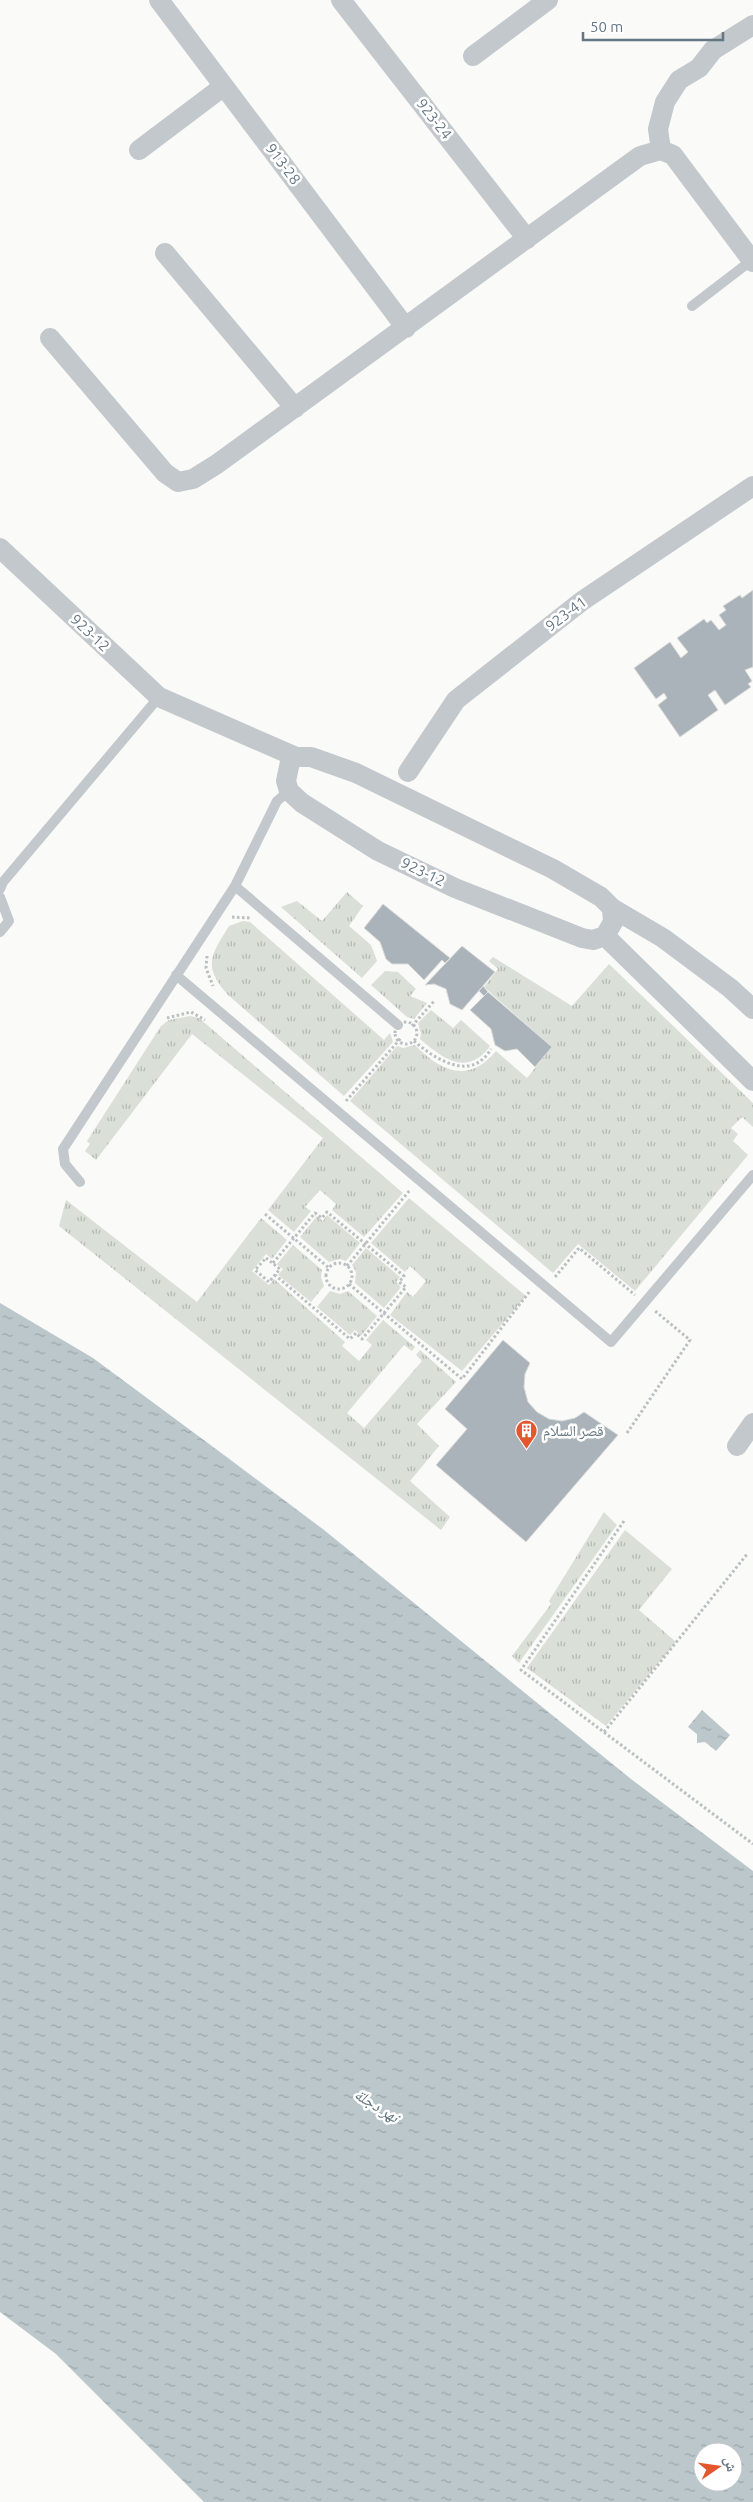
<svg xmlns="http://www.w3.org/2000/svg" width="753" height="2502" font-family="Ubuntu,'Noto Naskh Arabic',sans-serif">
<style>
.grass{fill:url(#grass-tufts)}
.water{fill:url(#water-ripples);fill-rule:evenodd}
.building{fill:#aab3b9;stroke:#dcdcda}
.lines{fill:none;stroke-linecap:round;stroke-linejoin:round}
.path{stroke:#bbbfc2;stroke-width:3;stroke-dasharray:2.5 2.5;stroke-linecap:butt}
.service{stroke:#c3c8cc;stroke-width:10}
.minor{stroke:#c3c8cc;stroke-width:20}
.labels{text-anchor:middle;stroke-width:5;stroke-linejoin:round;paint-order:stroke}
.street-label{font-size:15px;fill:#657683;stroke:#fff}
.poi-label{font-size:15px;fill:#657683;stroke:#fff;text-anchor:start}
.water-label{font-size:16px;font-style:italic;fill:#60757c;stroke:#fff}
</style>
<defs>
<pattern id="grass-tufts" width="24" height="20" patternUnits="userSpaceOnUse" patternTransform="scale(1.25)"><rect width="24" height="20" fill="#dadfd7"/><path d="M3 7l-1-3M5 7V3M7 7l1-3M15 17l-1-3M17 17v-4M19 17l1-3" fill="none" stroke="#b4b9b4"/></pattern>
<pattern id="water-ripples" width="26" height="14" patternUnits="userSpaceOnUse" patternTransform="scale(1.25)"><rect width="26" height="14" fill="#bbc7cb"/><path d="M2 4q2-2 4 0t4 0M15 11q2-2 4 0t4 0" fill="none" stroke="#9ca6aa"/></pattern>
</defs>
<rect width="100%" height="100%" fill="#fafaf8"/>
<!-- grass -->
<path class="grass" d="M347,892l16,14 -14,20 22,19 6,16 -15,17 -81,-71 16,-6 25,20z
M243,921l7,1 134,118 6,-7 3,9 -49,54 -116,-101c-26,-29 -17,-40 1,-69z
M493,957l79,49 37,-42 144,139v24l-11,-10 -11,11 7,6 -5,7 15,14 -113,136 -57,-47 -25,29 -203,-172 47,-55 6,2 12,-3c26,27 54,39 81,6l31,27 25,-31 -68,-60 14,-18 -9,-8z
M385,971l13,1 18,17 -6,7 17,7 -13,16 -7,-2 -36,-32z
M431,1010l22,18 8,-8 29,26c-22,31 -47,13 -70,-7l1,-5 -3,-11z
M190,1016l9,2 204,175 -39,44 -32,-27 4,-6 -16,-14 -15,17 6,4 -17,21 -26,-22 55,-72 -131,-104 -96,126 -11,-9 5,-7 -3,-3 74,-115 8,-6z
M409,1198l117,98 -64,75 -72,-56 17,-23 6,5 13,-16 -16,-15 -5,6 -34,-29z
M66,1200l131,102 64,-84 26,22 -15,19 -6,-5 -14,17 17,14 5,-6 71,63 -3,4 17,15 13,-16 -6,-5 17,-20 32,27 -3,4 -8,-6 -57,68 17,15 58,-67 -6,-6 4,-5 36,32 -39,42 22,22 -29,35 40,36 -9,13 -382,-304z
M327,1215l33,28 -14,18 -6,-2 -11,3 -29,-25 17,-21 6,5z
M293,1245l29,25 -1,7 3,9 -13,16 -33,-27 5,-6 -6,-5z
M366,1248l34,29 -4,5 5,5 -17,21 -29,-25 1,-11 -4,-7z
M330,1291l10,3 8,-3 29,25 -16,20 -6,-6 -5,5 -33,-28z
M604,1512l13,13 -98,138 -7,-7 39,-52 -2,-3z
M625,1530l47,39 -33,41 37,32 -70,84 -79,-58z"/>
<!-- water -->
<path class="water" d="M0,1303l93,55 135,100 96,72 307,249 122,92v631h-549l-148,-148 -56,-42zM703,2452h30v30h-30z
M702,1710l28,25 -14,16 -11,-9 -8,1v-9l-9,-7z"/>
<!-- building -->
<path class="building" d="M753,590v77l-8,3 7,11 -4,3 3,3 -26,18 -10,-15 -7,5 10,15 -38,27 -22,-32 9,-7 -3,-5 -8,6 -22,-31 36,-26 11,16 7,-6 -11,-14 27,-19 3,4 4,-3 8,10 7,-5 -7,-10 7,-5 -3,-4 17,-11 2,3z
M383,904l67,54 -5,5 -3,-3 -18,20 -16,-16h-16l-6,-5 -6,-17 -16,-14z
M462,946l33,26 -33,38 -12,-6 -4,-15 -12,-5 -9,1z
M483,986l5,6 -4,4 -5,-5z
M488,992l64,55 -17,20 -18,-18 -12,2 -10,-6 -4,-16 -21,-19z
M503,1340l27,23 -5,11 -1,13 4,15 9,10 12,7 13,2 13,-3 9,-6 34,23 -92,107 -90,-77 31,-36 -22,-20z"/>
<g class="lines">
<!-- path -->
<path class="path" d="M232,917l18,1
M207,956l-1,12 7,18
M167,1018l24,-6 14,8
M395 1033a11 11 0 1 1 22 0a11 11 0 1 1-22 0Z
M412,1026l23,-26
M414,1041c21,18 57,42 77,8
M346,1101l55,-63
M265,1214l64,54
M266,1258l14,11 -11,13 -14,-12z
M273,1263l42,-50 7,5 5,-6 77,64 -5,6 7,5 -44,52 -6,-6 -6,6 -75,-64
M326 1276a13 13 0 1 1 26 0a13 13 0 1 1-26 0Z
M347,1266l63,-76
M555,1277l24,-29 56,47
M349,1284l113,95 68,-88
M627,1433l63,-93 -35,-29
M624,1521l-103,149 232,174
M604,1732l144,-179"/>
<!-- service -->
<path class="service" d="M692,306l60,-46
M235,886l163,139
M0,889l3,-7 156,-185
M0,897l9,24 -9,11
M176,975l435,367 142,-167
M80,1182l-15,-18 -2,-15 172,-263 42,-85 12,-10"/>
<!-- minor -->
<path class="minor" d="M159,0l247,328
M341,0l186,239
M473,56l75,-56
M139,150l85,-64
M661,150l-3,-21 7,-27 14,-22 20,-12 14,-18 40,-25
M165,253l130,155
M50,338l115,135 13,9 15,-3 24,-15 423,-308 21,-6 12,5 80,107
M0,548l159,149 137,60
M408,772l48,-72 126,-99 171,-115
M612,908l1,14 -8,14 -12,4 -11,-2 -127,-50 -77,-37 -76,-48 -13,-12 -3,-10 4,-19 6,-5h15l45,16 197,96 48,28 11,11 51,30 67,50 23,21
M605,936l148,145
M737,1446l16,-23"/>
</g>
<!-- icons -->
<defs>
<symbol id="building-pin" viewBox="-11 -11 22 30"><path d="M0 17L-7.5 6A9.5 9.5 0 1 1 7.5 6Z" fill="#e4572e" stroke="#fff"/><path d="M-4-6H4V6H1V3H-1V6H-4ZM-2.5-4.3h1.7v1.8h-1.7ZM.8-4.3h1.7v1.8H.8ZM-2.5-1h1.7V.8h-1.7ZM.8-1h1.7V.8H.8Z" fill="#fff"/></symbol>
</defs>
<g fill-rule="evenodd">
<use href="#building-pin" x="514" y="1418" width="25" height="34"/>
</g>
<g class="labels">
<!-- street labels -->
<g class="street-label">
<text transform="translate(434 119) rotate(52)" y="5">923-24</text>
<text transform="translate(283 164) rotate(53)" y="5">913-28</text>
<text transform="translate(566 614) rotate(-37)" y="5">923-41</text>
<text transform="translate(90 633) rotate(43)" y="5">923-12</text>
<text transform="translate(423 872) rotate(26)" y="5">923-12</text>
</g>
<!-- poi labels -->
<g class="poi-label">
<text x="543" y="1436">قصر السلام</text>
</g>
<!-- water labels -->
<g class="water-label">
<text transform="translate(377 2105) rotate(32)" y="6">نهر دجلة</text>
</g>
</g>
<!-- north arrow -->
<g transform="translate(718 2467) rotate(77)"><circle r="24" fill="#ffffff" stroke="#c1c8cd"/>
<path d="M0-4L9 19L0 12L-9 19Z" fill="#e4572e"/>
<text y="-8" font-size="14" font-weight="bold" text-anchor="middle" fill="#657683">ش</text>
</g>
<!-- scale -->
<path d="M583 32v8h140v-8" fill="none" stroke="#657683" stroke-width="2.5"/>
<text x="590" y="32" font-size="15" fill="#657683" stroke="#ffffff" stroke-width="4" paint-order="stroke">50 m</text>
</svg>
